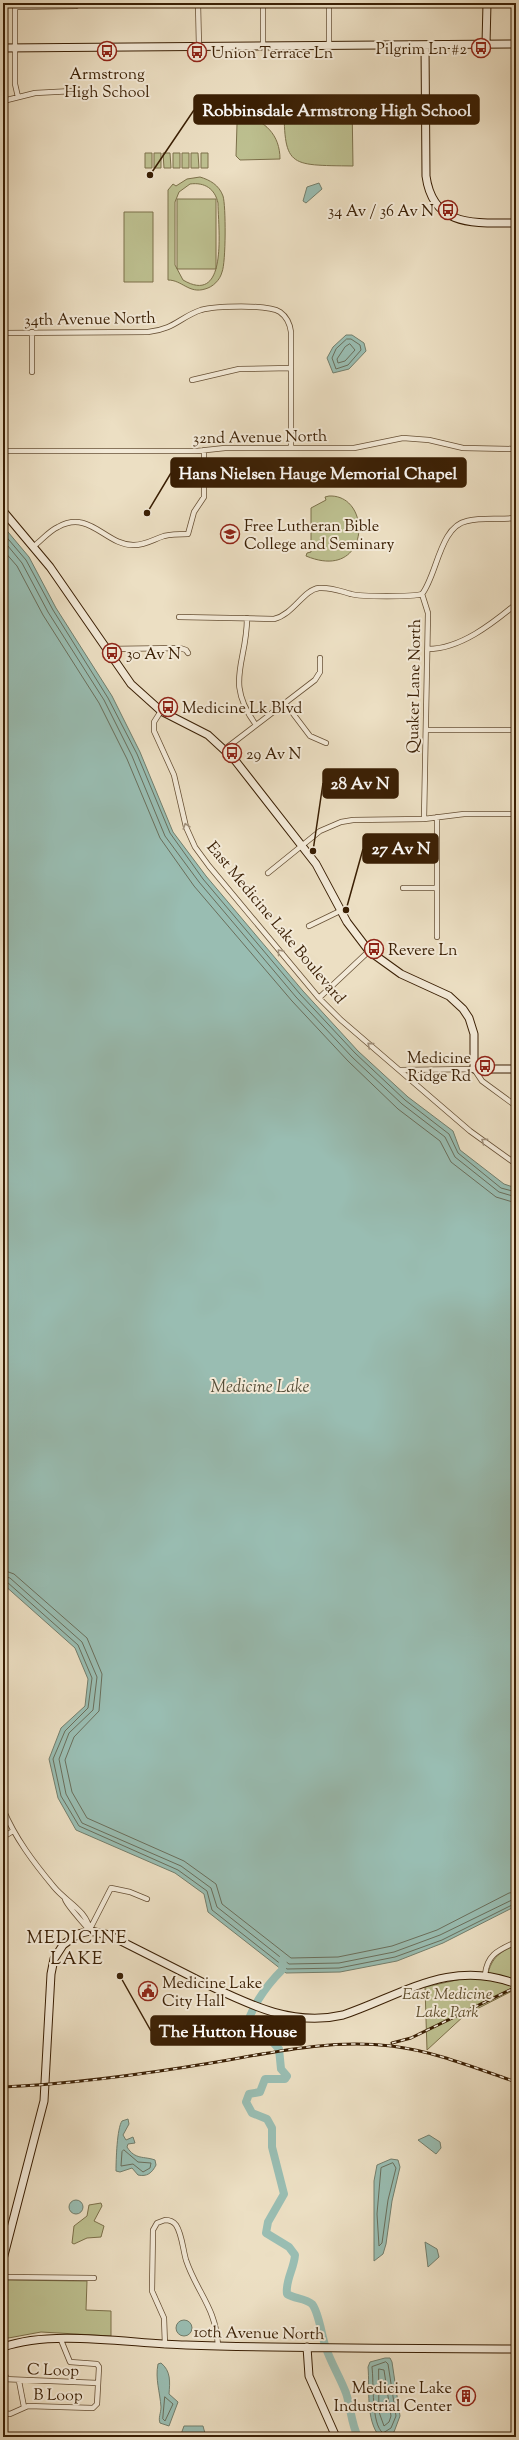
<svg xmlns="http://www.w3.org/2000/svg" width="519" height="2440" font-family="'Sorts Mill Goudy',serif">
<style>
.green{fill:#bdc090;stroke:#7c704a;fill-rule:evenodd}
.water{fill:#99bdb2;stroke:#737e6c}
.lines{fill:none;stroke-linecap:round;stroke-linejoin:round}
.shore{stroke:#6a6e5b;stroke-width:1}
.river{stroke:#99bdb2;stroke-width:8}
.street-casing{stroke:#664f34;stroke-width:6}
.secondary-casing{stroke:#3a1f04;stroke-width:9}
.street{stroke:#f3ead8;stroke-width:4.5}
.secondary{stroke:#f3ead8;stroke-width:7}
.rail-casing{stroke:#3a1f04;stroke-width:3}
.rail{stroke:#f3ead8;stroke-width:1.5;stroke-dasharray:4.5;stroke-linecap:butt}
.oneway{stroke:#a08f79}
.labels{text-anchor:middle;stroke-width:4;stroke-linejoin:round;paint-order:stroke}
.poi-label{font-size:16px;fill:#3a1f04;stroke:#f3ead8;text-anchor:start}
.street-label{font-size:16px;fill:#3a1f04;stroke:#f3ead8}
.park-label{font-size:16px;font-style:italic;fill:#614f2e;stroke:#f3ead8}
.water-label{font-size:17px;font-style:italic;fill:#564e38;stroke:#f3ead8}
.quarter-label{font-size:18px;letter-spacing:1px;fill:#3a1f04;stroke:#f3ead8}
.leader{fill:none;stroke:#3a1f04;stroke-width:1.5}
.callout-dot{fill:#3a1f04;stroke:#f3ead8;stroke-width:1.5}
.callout{fill:#3a1f04;stroke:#3a1f04;stroke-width:1.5}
.callout-label{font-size:17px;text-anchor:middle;font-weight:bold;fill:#fff}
</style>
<rect width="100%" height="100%" fill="#ecdfc3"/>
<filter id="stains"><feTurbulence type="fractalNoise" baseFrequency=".005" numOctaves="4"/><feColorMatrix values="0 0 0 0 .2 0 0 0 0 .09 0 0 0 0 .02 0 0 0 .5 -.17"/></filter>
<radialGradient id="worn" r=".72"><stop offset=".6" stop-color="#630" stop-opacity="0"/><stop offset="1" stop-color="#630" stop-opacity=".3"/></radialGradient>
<!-- green -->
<path class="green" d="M284,99h64l4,3 1,64c-66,-1 -69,2 -69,-67z
M242,115c23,5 38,20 38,44l-40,1 -4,-4 1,-32z
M145,153h7v15h-7z
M154,153h7v15h-7z
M163,153h7l1,15h-7z
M173,153h7v15h-7z
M182,153h7v15h-7z
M191,153h7l1,15h-8z
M201,153h7v15h-7z
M200,177c10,3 19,8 23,19 3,9 3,67 -1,76 -2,8 -9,15 -17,17 -16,5 -23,-9 -37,-9v-90l5,-6 3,2 11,-7zM190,184c15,-2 25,5 28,19 0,23 11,104 -35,77l-8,-15v-63l4,-10z
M177,199h39v70h-39z
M124,212h29v70h-29z
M329,496c44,-2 42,87 -23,60l1,-3 4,-1v-44l15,-8 -1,-3z
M516,1944v45l-51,26 -38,35 -2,-63 41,-9 21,1c3,-20 11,-26 29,-35z
M101,2203l1,3 -8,15 10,5 -3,11 -14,1 -13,6 -2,-1 2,-17 13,-10 2,-11z
M3,2280l84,1 -1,29 25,1v25l-70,-4 -38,7z"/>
<!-- water -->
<path class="water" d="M319,183l3,6 -16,14 -3,-2 4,-14z
M346,335h6l12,8 2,8 -17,18 -16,4 -6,-15 6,-11z
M3,526l26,31 27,51 56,88 28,56 33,80 33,44 97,115 55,60 50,46 45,34 7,19 44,34 12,4v718l-73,37 -46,18 -57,11 -54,1 -78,-61 -4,-18 -29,-21 -99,-43 -18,-32 -9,-39 12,-31 24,-22 3,-27 -13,-31 -72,-64z
M128,2119l1,5 -6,11 3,5 7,-3 2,6 -7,1 -1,3c8,13 17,9 28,13l1,5c-4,8 -9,12 -18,10l-6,-7 -12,4 -4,-1c0,-11 1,-43 6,-50z
M429,2135l11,7 1,6 -5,6 -18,-14z
M391,2159l7,1 2,7 -8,34 -6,43 -3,10 -9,7v-80l3,-16z
M69 2207a7 7 0 1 1 14 0a7 7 0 1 1-14 0Z
M425,2242l12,7 2,8 -11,10z
M176 2328a8 8 0 1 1 16 0a8 8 0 1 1-16 0Z
M385,2358h5l2,4 8,54 -6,16 -14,5c-15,-17 -10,-49 -12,-70l2,-5z
M161,2363c10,8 9,19 8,31l9,8 -9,24 -9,-3c-2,-5 1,-10 1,-16 -1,-15 -6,-28 -3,-43z
M184,2426h19l3,11h-26z"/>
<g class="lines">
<!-- shore -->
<path class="shore" d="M347,339h4l9,6 1,5 -13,15 -12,4 -4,-11 4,-9z
M350,344l5,6 -10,11 -7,2 -1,-4 8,-12z
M3,533l23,27 27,50 55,88 29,56 33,79 33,46 97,115 55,59 50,47 44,34 9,19 43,35 15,4
M3,540l19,23 26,49 56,88 28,56 33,80 34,46 97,115 56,60 50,47 43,33 10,20 44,35 17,5
M3,550l14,16 26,49 56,88 28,56 33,79 34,48 98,115 56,60 50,48 42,32 11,21 45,35 20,6
M3,1570l11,4 73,64 15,36 -3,37 -25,26 -9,23 7,32 15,26 97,43 32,23 6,20 69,54 47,-1 54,-11 45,-16 72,-37 7,-1
M3,1576l7,2 72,64 15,35 -4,33 -24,23 -10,26 7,35 16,29 99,43 30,22 6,19 72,57 50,-1 55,-11 46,-17 76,-37
M3,1581l4,1 71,63 14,33 -4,30 -23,23 -12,28 8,37 18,30 99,44 29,21 5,19 75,59 52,-1 56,-11 47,-17 74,-37
M124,2150l14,12 13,1 -1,5 -7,4 -10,-8 -12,2 1,-14z
M393,2163l3,5 -8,32 -6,43 -3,3 -2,-32 4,-46z
M386,2362l2,2 8,52 -5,12 -8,5c-12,-9 -9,-50 -11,-66z
M379,2369l5,1 7,46 -2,6 -5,4 -5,-14z
M165,2397l8,7 -8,17 -2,-2z"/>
<!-- river -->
<path class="river" d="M283,1959l-1,11c-17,17 -33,40 -37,63l2,6 14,-3 9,3 9,10 2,20 6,7 -2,3h-20l-5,13 -11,2 -3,8 6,11 15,6 5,9v19l12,47 -16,28 -2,11 23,14 6,8c-1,14 -10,26 -8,39 8,5 18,4 25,10 7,8 10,34 14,44 5,15 14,29 20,45 5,15 5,30 12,44"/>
<defs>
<path id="street" d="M15,3v81l3,13
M198,3l1,44
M263,3v43
M329,3v42
M505,3l11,1
M15,7l61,-1
M3,101l32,-8 38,-2
M32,332v40
M3,333l145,-1c27,-3 32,-15 53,-22 14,-4 67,-6 79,2 7,5 10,12 11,20v116
M192,380l47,-11 52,-1
M3,451h194l28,-3h129l49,-10 26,2 34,8 53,1
M34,546c8,-6 15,-15 24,-19 32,-18 48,19 76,18 12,0 20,-6 30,-9 8,-2 16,-2 24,-2l6,-22 10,-15v-47
M422,594l6,19 -4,206
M422,594c15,-19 18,-68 45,-73 16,-4 33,-1 49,-3
M179,617l95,2c20,-5 29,-29 45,-31 12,-1 21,3 32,6 10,3 62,3 71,0
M247,618c0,46 -23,63 9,107
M107,649l73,-1 6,2 2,3
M428,649c32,0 64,-25 88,-45
M285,703l25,33 16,7
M161,711l-7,11v9l20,44 12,52 9,20 14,19 110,132 22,22 129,111 46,33
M426,730h90
M225,749l90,-69 5,-8v-14
M268,873l52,-42 21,-9 12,-2 71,-1 40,-5h52
M403,888h34
M309,926l31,-15
M437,937v-120
M319,998l50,-47
M400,1070l74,-1 8,12 34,25
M3,1809c12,29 31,54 51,78 12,15 33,23 36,44
M3,1837l10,-6
M65,1899c1,6 19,24 24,31
M90,1929l21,-41 19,4 17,7
M485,1975c2,-21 14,-25 31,-33
M3,2277l91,1
M165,2345l-1,-27 -12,-27 1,-61 4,-7 8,-3c4,0 8,1 11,5 6,9 7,25 10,35 11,33 30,47 32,86
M3,2371l4,8
M3,2379l95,4
M19,2381l5,26
M3,2413l7,1 18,-8 65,2 4,-4 2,-37 -2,-3 -27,-2 -9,-22"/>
<path id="secondary" d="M486,44l1,-41
M425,45l1,131c7,52 50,47 90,47
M3,48l513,-4
M3,511l47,56 81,117 30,27 47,24 26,24 82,105 31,58 22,29 32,23 48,22 14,13 6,9 5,16v35h42
M3,2259l41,-158 7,-127 3,-15 9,-14 15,-11 12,-3 19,4c32,16 63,32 95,48 44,21 88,44 139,32 59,-20 108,-57 173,-31
M3,2347c51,-18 129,-3 183,-2 110,4 220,3 330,4
M307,2347l2,29 27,61"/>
</defs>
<!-- street casing -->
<use href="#street" class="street-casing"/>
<!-- secondary casing -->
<use href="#secondary" class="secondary-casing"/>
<!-- street -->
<use href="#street" class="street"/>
<!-- secondary -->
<use href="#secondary" class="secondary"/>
<defs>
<path id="rail" d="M392,2043l19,-5 105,-51
M3,2087c72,-3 142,-13 214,-25 57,-10 115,-23 174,-16 43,5 84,22 125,36"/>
</defs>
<!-- rail casing -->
<use href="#rail" class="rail-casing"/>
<!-- rail -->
<use href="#rail" class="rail"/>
</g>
<!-- one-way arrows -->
<defs><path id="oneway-chevron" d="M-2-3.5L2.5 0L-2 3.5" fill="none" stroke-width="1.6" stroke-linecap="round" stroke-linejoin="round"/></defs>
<g class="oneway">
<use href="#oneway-chevron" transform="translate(186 826) rotate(-108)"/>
<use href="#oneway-chevron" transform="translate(280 952) rotate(-130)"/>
<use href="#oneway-chevron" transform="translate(370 1045) rotate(-140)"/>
<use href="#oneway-chevron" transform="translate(484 1141) rotate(-144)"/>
</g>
<!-- icons -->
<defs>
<symbol id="bus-ring" viewBox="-11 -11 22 22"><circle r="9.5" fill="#f3ead8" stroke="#8f2418" stroke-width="1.5"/><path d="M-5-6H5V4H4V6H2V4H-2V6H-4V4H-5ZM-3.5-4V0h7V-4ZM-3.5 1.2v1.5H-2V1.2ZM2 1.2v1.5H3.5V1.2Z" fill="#8f2418"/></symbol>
<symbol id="university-ring" viewBox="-11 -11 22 22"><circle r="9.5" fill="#f3ead8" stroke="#8f2418" stroke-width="1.5"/><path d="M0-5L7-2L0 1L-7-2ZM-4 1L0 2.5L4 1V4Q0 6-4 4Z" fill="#8f2418"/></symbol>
<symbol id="civic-ring" viewBox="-11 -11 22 22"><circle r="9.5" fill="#f3ead8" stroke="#8f2418" stroke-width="1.5"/><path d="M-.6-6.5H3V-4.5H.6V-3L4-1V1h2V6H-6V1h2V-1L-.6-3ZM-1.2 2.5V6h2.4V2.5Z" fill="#8f2418"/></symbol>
<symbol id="building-ring" viewBox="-11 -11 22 22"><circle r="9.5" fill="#f3ead8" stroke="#8f2418" stroke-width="1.5"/><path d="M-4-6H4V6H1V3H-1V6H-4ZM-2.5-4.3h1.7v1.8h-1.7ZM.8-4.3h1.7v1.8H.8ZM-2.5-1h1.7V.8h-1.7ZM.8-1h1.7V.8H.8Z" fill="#8f2418"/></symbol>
</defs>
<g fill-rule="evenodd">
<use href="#bus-ring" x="470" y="37" width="22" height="22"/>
<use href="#bus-ring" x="96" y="40" width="22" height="22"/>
<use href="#bus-ring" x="186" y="41" width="22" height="22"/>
<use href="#bus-ring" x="437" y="199" width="22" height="22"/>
<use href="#university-ring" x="219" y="523" width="22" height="22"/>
<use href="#bus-ring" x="101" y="642" width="22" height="22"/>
<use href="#bus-ring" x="157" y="696" width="22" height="22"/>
<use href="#bus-ring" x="221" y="742" width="22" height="22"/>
<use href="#bus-ring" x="363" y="938" width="22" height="22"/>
<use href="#bus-ring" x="474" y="1055" width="22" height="22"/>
<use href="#civic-ring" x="137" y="1980" width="22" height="22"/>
<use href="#building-ring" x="455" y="2385" width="22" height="22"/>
</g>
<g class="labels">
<!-- poi labels -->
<g class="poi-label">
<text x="467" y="54" text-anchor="end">Pilgrim Ln #2</text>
<text x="211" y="58">Union Terrace Ln</text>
<text x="107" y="79" text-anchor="middle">Armstrong<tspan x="107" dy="18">High School</tspan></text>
<text x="434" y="216" text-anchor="end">34 Av / 36 Av N</text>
<text x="244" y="531">Free Lutheran Bible<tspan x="244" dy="18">College and Seminary</tspan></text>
<text x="126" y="659">30 Av N</text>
<text x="182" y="713">Medicine Lk Blvd</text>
<text x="246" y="759">29 Av N</text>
<text x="388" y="955">Revere Ln</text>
<text x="471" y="1063" text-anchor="end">Medicine<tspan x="471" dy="18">Ridge Rd</tspan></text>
<text x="162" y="1988">Medicine Lake<tspan x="162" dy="18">City Hall</tspan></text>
<text x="452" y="2393" text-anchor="end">Medicine Lake<tspan x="452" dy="18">Industrial Center</tspan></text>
</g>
<!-- street labels -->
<g class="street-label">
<text transform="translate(90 318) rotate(-1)" y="6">34th Avenue North</text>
<text transform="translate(260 436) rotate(-1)" y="6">32nd Avenue North</text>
<text transform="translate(413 686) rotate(-89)" y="6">Quaker Lane North</text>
<text transform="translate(277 922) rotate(50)" y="6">East Medicine Lake Boulevard</text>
<text transform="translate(259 2332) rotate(1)" y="6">10th Avenue North</text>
<text transform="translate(53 2369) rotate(2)" y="6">C Loop</text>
<text transform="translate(58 2394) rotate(1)" y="6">B Loop</text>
</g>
<!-- park labels -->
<g class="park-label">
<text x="447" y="1999">East Medicine<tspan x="447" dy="18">Lake Park</tspan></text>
</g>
<!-- water labels -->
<g class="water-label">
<text x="260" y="1392">Medicine Lake</text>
</g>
<!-- quarter labels -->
<g class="quarter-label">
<text x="77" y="1943">MEDICINE<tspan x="77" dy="21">LAKE</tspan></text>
</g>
</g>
<!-- callouts -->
<path class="leader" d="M150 175L194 110M147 513L171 473M313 851L323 783M346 910L363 849M120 1976L151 2031"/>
<g class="callout-dot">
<circle cx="150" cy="175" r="4"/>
<circle cx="147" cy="513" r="4"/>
<circle cx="313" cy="851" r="4"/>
<circle cx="346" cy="910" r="4"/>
<circle cx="120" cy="1976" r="4"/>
</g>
<g class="callout">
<rect x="194" y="95" width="285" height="29" rx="4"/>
<rect x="171" y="458" width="295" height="29" rx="4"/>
<rect x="323" y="769" width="75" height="29" rx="4"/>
<rect x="363" y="834" width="75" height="29" rx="4"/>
<rect x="151" y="2016" width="154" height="29" rx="4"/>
</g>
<g class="callout-label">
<text x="337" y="116">Robbinsdale Armstrong High School</text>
<text x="318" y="479">Hans Nielsen Hauge Memorial Chapel</text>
<text x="360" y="789">28 Av N</text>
<text x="401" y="854">27 Av N</text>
<text x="228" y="2037">The Hutton House</text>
</g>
<!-- margin -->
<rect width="519" height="2440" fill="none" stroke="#ecdfc3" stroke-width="16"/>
<rect x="4" y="4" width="511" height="2432" fill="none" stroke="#3a1f04" stroke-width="2"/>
<rect x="8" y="8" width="503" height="2424" fill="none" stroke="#3a1f04"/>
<rect width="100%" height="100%" filter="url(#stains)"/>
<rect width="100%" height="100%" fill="url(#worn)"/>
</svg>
